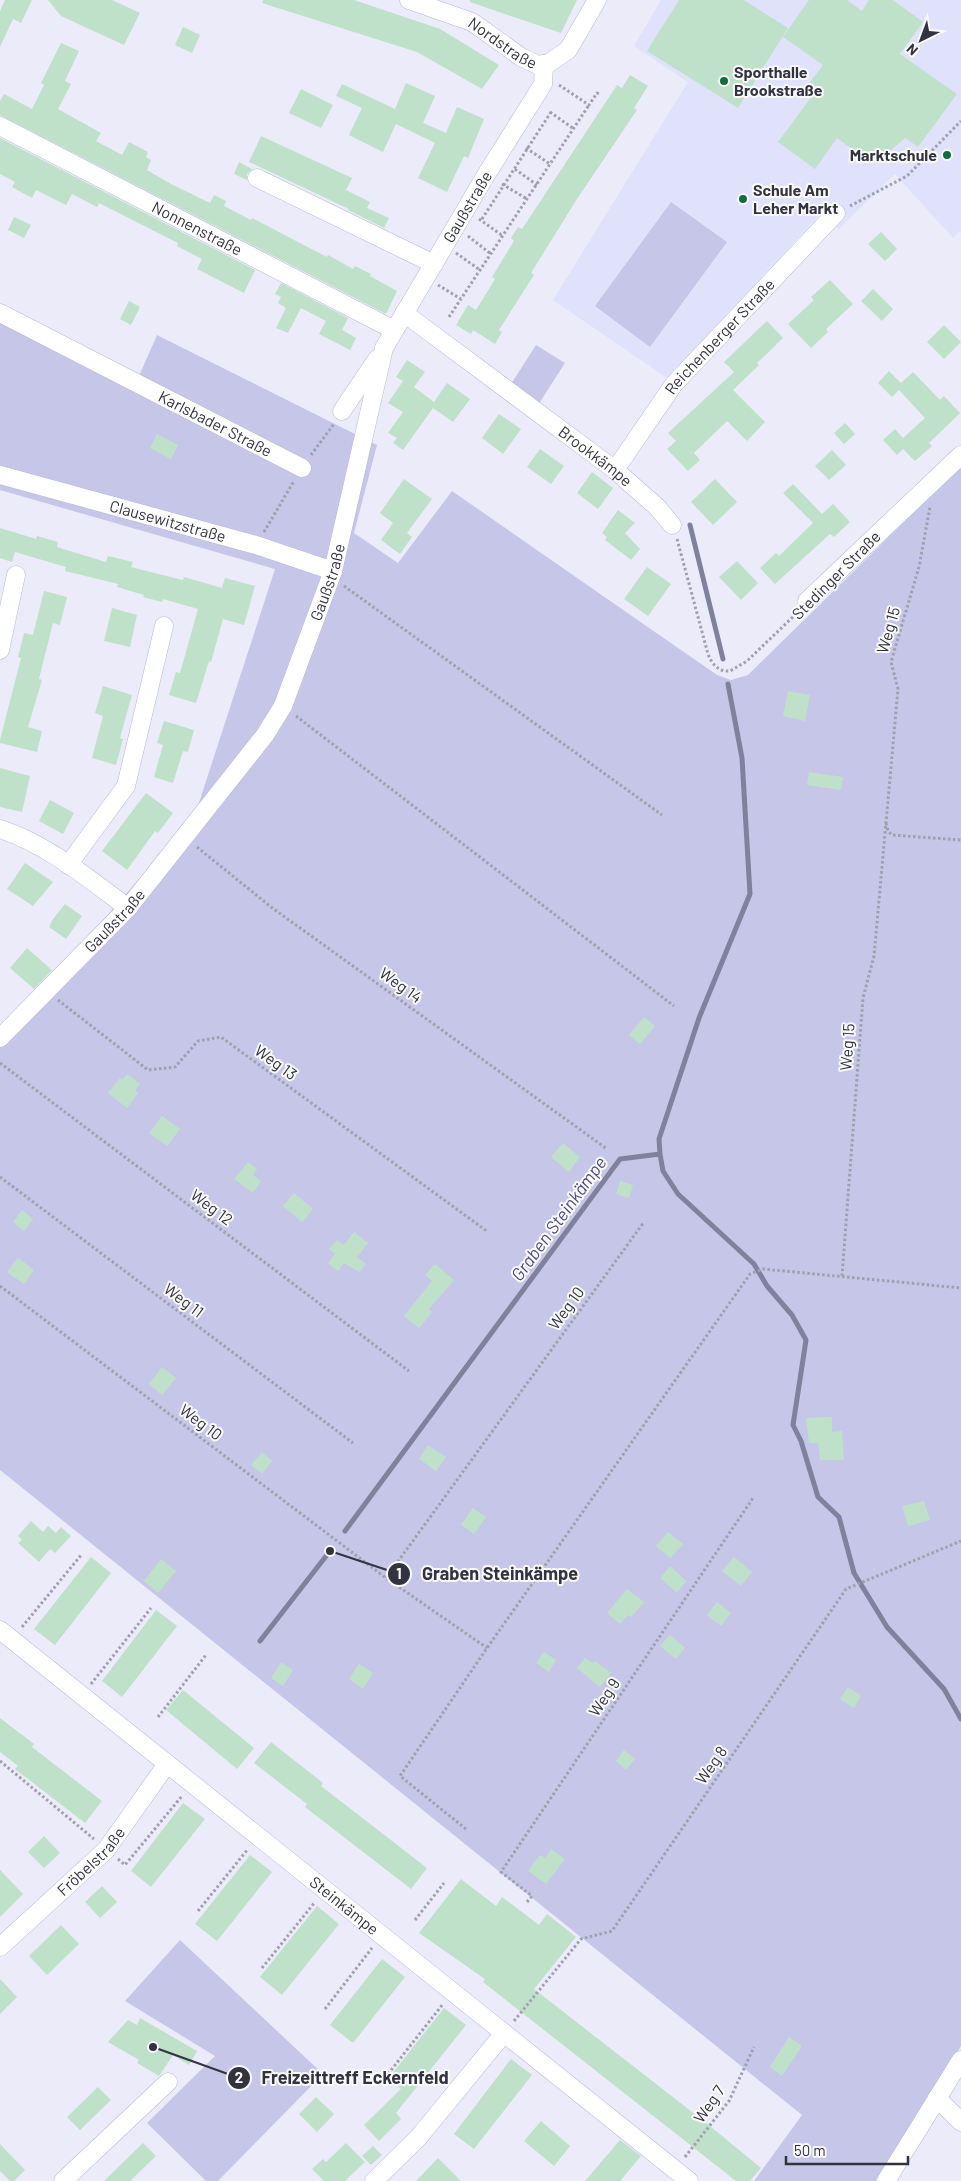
<svg xmlns="http://www.w3.org/2000/svg" width="961" height="2181" font-family="Barlow,sans-serif">
<style>
.built{fill:#e0e1fb}
.green{fill:#c6c7e8}
.lines{fill:none;stroke-linecap:round;stroke-linejoin:round}
.stream{stroke:#81819d;stroke-width:5}
.building{fill:#bfe1ca}
.minor-casing{stroke:#b7b7db;stroke-width:19}
.path{stroke:#9f9fae;stroke-width:3;stroke-dasharray:2.5 2.5;stroke-linecap:butt}
.minor{stroke:#fff;stroke-width:18}
.poi-dot{fill:#136c3f;stroke:#fafafa;stroke-width:2}
.labels{text-anchor:middle;stroke-width:4;stroke-linejoin:round;paint-order:stroke}
.street-label{font-size:16px;fill:#323240;stroke:#fafafa}
.poi-label{font-size:16px;font-weight:bold;fill:#323240;stroke:#fafafa;text-anchor:start}
.water-label{font-size:18px;font-style:italic;fill:#4e4c7d;stroke:#fafafa}
.leader{fill:none;stroke:#323240;stroke-width:2}
.callout-dot{fill:#323240;stroke:#fafafa;stroke-width:2}
.mark-label{font-size:15px;text-anchor:middle;font-weight:bold;fill:#fff}
.callout-label{font-size:18px;text-anchor:middle;font-weight:bold;fill:#323240;stroke:#fafafa;stroke-width:4;stroke-linejoin:round;paint-order:stroke}
</style>
<rect width="100%" height="100%" fill="#ebebfa"/>
<!-- built -->
<path class="built" d="M661,0h300v230l-8,8 -58,-64 -56,55 -18,-16 -154,165 -114,-78 135,-218 -54,-36z"/>
<!-- green -->
<path class="green" d="M671,202l56,40 -77,105 -55,-41z
M0,305l139,71 18,-41 220,110 -23,88 44,30 54,-72 265,184 14,5 17,-5 213,-209v1580l-85,135h-122l48,-66 -802,-645v-432l195,-223 80,-246 -275,-79z
M536,345l29,18 -25,39 -29,-18z
M180,1940l143,134 -105,107h-12l-59,-58 68,-67 -90,-55z"/>
<g class="lines">
<!-- stream -->
<path class="stream" d="M690,525l33,134
M660,1154l-1,-15 40,-121 51,-124 -8,-136 -14,-74
M345,1531l275,-372 40,-5 3,17 15,23 76,70 13,22 25,29 14,25 -13,85 8,16 17,56 21,20 15,56 33,54 57,62 17,30
M260,1641l70,-90"/>
</g>
<!-- building -->
<path class="building" d="M5,0h27l-11,23 -8,-4 -13,28v-36z
M48,0h64l28,13 -16,32 -63,-29z
M263,0h91l86,29 59,36 -17,24 -65,-37 -155,-49z
M470,0h107l-16,33 -91,-31z
M679,0h65l44,28 -50,80 -91,-57z
M809,0h38l15,11 7,-11h24l30,22 -23,32 57,40 -39,53 -13,-9 -14,12 -12,3h-13l-14,-4 -15,-11 -22,31 -37,-27 34,-46 -8,-6 19,-25 -40,-28z
M183,27l17,8 -8,18 -17,-8z
M61,43l18,8 -14,30 6,3 -13,25 43,24 -5,8 26,14 7,-13 19,10 -2,5 5,3 -4,10 24,14 39,19 4,-8 12,6 -2,5 27,14 1,-2 75,39 1,-2 25,14 2,-3 16,8 -1,2 27,15 -11,23 -386,-199v-14l4,-7 28,15 12,-24 -3,-2z
M630,75l18,11 -14,22 3,2 -60,89 -46,74 3,2 -35,55 3,2 -7,12 -22,-14 -2,4 -15,-9 12,-20 8,5 19,-31 -3,-2 22,-36 -3,-3 7,-11 4,2 95,-144 5,3z
M406,83l29,13 -12,27 23,10 11,-26 27,12 -16,39 -4,-2 -17,36 -29,-14 17,-35 -39,-19 -13,28 -34,-17 13,-27 -26,-12 6,-12 53,25z
M301,89l32,16 -12,23 -32,-15z
M261,136l91,42 -6,12 24,12 -3,6 22,10 -5,10 -36,-18 1,-1 -100,-47z
M0,138l255,132 -11,23 -47,-24 5,-10 -25,-13 1,-3 -79,-40 -2,4 -25,-13 -6,11 -30,-15 -4,8 -20,-11 3,-5 -15,-8z
M239,162l13,7 -5,5v6l-13,-6z
M14,217l17,8 -7,13 -16,-8z
M881,232l16,17 -12,12 -17,-17z
M830,280l23,24 -27,25 2,3 -17,16 -23,-24 26,-24 -3,-3z
M281,283l67,35 -6,12 14,8 -6,12 -31,-16 7,-13 -25,-13 -13,25 -12,-5 10,-20 -8,-5 3,-6 -6,-3z
M873,289l20,20 -11,12 -21,-20z
M129,301l11,6 -9,18 -11,-6z
M767,321l16,17 -26,25 2,2 -26,25 32,32 -18,19 -20,-20 -33,32 6,7 -12,11 -21,-22 9,-8 -8,-8 66,-61 -10,-10z
M944,325l17,17 -17,17 -17,-17z
M407,360l18,12 -11,15 20,15 13,-19 23,16 -17,23 -20,-14 -30,42 -10,-7 4,-5 -9,-5 15,-21 -15,-9 15,-22 -7,-4z
M889,371l12,12 12,-11 27,28 4,-4 16,17 -31,30 3,3 -17,15 -12,-12 -6,6 -14,-15 12,-11 8,9 22,-20 -26,-28 -7,7 -14,-14z
M499,414l22,15 -18,25 -21,-16z
M845,423l10,11 -11,10 -10,-11z
M157,434l21,11 -7,14 -21,-11z
M540,449l24,17 -13,18 -24,-17z
M832,450l14,15 -17,15 -14,-14z
M592,472l21,16 -15,21 -21,-16z
M404,479l28,20 -25,34 5,4 -12,17 -19,-14 12,-17 -13,-10z
M715,479l22,23 -24,23 -22,-23z
M793,484l29,30 11,-10 17,18 -16,15 -4,-3 -55,50 -15,-16 16,-15 3,3 34,-33 -30,-30z
M618,510l17,13 -10,10 15,16 -9,11 -26,-20 2,-3 -5,-4z
M0,528l36,11 1,-3 21,6 -1,5 49,15 2,-6 25,6 -2,5 52,13 1,-3 38,11 3,-10 30,8 -11,39 -21,-6 -12,43 -2,-1 -13,42 -27,-8 7,-23 4,1 18,-64 -35,-10 -1,3 -19,-5 1,-2 -27,-8 1,-3 -53,-13 1,-4 -51,-15 -3,10 -12,-4z
M737,561l21,22 -17,17 -22,-23z
M647,567l24,17 -23,32 -24,-17z
M44,591l23,6 -7,28 -7,-2 -14,56 3,1 -14,47 14,4 -5,21 -37,-9v-3l21,-82 -3,-1 6,-24 9,2z
M112,608l25,7 -7,32 -26,-6z
M103,686l29,9 -12,43 3,1 -7,26 -24,-7 11,-42 -8,-3z
M788,691l22,4 -5,26 -22,-5z
M164,721l30,9 -6,22 -5,-1 -10,32 -19,-6 9,-32 -6,-2z
M0,768l30,8 -8,36 -22,-5z
M809,772l34,5 -2,13 -34,-5z
M146,793l27,20 -15,20 -3,-2 -28,39 -25,-19z
M50,800l24,13 -11,21 -24,-13z
M25,863l28,19 -20,24 -26,-17z
M65,904l17,12 -16,23 -17,-12 4,-8z
M27,948l25,22 -18,19 -24,-21z
M644,1017l11,9 -15,18 -11,-9z
M127,1074l13,10 -5,6 3,3 -11,15 -19,-15 12,-15 2,2z
M162,1116l18,13 -13,17 -18,-13z
M563,1143l17,14 -11,15 -18,-15z
M248,1162l9,7 -4,6 8,6 -8,12 -19,-14z
M620,1181l13,4 -4,13 -13,-4z
M294,1193l19,16 -11,13 -19,-16z
M22,1210l11,9 -9,12 -11,-9z
M354,1232l14,11 -11,14 9,7 -7,8 -15,-9 -6,8 -10,-8 7,-9 -6,-5 8,-9 7,5z
M18,1258l16,12 -10,14 -17,-12z
M435,1264l19,16 -25,29 3,3 -13,16 -15,-12 28,-35 -7,-6z
M162,1367l14,11 -14,17 -13,-11z
M832,1417v15l10,-1 2,29h-24l-2,-17h-9l-3,-25z
M428,1445l18,12 -10,14 -17,-12z
M262,1452l10,9 -10,13 -11,-9z
M924,1501l6,19 -22,6 -6,-20z
M473,1508l13,9 -12,17 -13,-9z
M31,1521l12,11 5,-6 8,7 5,-6 10,9 -16,17 -5,-4 -11,13 -21,-19 4,-3 -4,-4z
M668,1532l15,12 -13,14 -14,-12z
M91,1557l20,16 -56,72 -21,-16z
M734,1557l18,15 -11,14 -19,-15z
M161,1559l15,12 -18,22 -14,-12z
M670,1566l16,15 -9,12 -17,-15z
M627,1589l17,13 -13,15 -3,-2 -8,9 -13,-11z
M717,1602l14,11 -10,13 -14,-11z
M156,1610l21,16 -55,71 -20,-16z
M670,1635l15,13 -9,11 -16,-13z
M544,1652l12,8 -7,12 -13,-9z
M585,1658l8,5 2,-2 16,12 -11,14 -23,-19z
M281,1662l12,8 -10,16 -12,-8z
M359,1664l14,9 -10,16 -14,-10z
M848,1687l13,9 -7,12 -14,-9z
M183,1690l71,58 -17,21 -71,-59z
M0,1718l34,26 -2,3 70,54 -17,22 -70,-54 3,-3 -18,-14z
M271,1742l52,41 -2,3 106,82 -16,21 -106,-82 2,-3 -53,-41z
M624,1750l11,9 -9,11 -10,-9z
M183,1803l22,16 -54,68 -20,-16z
M44,1836l16,17 -16,15 -16,-16z
M551,1849l14,10 -19,25 -18,-13 12,-16 5,3z
M250,1855l22,17 -55,69 -22,-17z
M0,1870l23,24 -23,23z
M461,1879l35,27 6,-9 37,28 8,-11 29,23 -42,52 171,133 56,46 -11,13h-14l-253,-199 2,-3 -66,-46z
M102,1886l15,16 -17,16 -15,-16z
M317,1906l22,18 -57,71 -22,-18z
M61,1925l18,19 -32,31 -18,-19z
M382,1959l23,18 -52,66 -23,-18z
M0,1979l17,18 -17,17z
M444,2008l22,17 -70,88 5,6 -22,22 -15,-16 37,-36 -13,-10z
M140,2018l57,33 -8,14 -16,-10 -14,21 -22,-13 2,-3 -31,-18 20,-22 9,5z
M789,2037l13,9 -20,30 -12,-9z
M511,2059l21,16 -58,74 -20,-15z
M98,2087l13,13 -31,30 -13,-13z
M316,2097l18,17 -17,18 -18,-18z
M541,2121l29,25 -16,20 -30,-25z
M620,2140l21,16 -21,25h-35z
M143,2143l13,13 -26,25h-26z
M346,2143l19,19 -20,19h-21l-12,-12 11,-10 3,3z
M0,2144l25,26 -11,11h-4l-10,-10z
M373,2146l9,9 -11,10 -9,-9z
M438,2158l23,23h-45z"/>
<g class="lines">
<defs>
<g id="minor">
<path id="s1" d="M409,0l63,22 49,35 17,8 11,-2 19,-13 29,-50"/>
<path id="s2" d="M0,126l394,204"/>
<path d="M257,178l177,86"/>
<path id="s3" d="M0,313l302,155"/>
<path id="s4" d="M404,313l211,157 42,37 15,18"/>
<path d="M342,411l35,-52"/>
<path id="s5" d="M615,470l59,-86 162,-171"/>
<path id="s6" d="M0,475l256,70 77,26"/>
<path d="M807,601l154,-146"/>
<path d="M0,650l16,-75"/>
<path d="M0,829c47,15 89,50 128,79"/>
<path d="M68,865l58,-79 38,-160"/>
<path id="s7" d="M0,1038l128,-130 137,-173 18,-29 50,-135 51,-223 102,-173 57,-91 1,-20"/>
<path id="s8" d="M0,1630l689,551"/>
<path id="s9" d="M0,1947l106,-97 61,-86"/>
<path d="M937,2098l24,24"/>
<path d="M63,2181l105,-99"/>
<path d="M374,2181l44,-43 86,-105"/>
<path d="M886,2181l75,-121"/>
</g>
</defs>
<!-- minor casing -->
<use href="#minor" class="minor-casing"/>
<!-- path -->
<path class="path" d="M559,85l30,20 8,-12 4,2
M550,112l24,17
M526,148l24,16
M515,169l22,16
M502,184l25,15
M850,206l57,-30 54,-55
M479,219l24,17
M482,219l69,-107
M468,236l23,18
M456,253l24,17
M438,285l23,14
M449,317l140,-212
M311,455l23,-31
M264,532l30,-51
M677,539l31,115c4,10 10,18 22,17l17,-10 50,-48
M344,586l318,229
M296,716l378,290
M886,823l2,8 4,4 69,5
M197,847l74,60 336,242
M58,1000l90,70 27,-3 23,-26 23,-4 267,195
M0,1063l409,308
M0,1177l353,266
M842,1276l21,-278 11,-42 24,-267 -7,-27 28,-95 11,-60
M0,1286l386,292 101,70
M386,1578l258,-356
M22,1627l60,-73
M91,1684l60,-76
M158,1717l48,-62
M0,1761l94,78
M466,1829l-66,-53 87,-128 263,-374 13,-5 198,19
M118,1859l7,6 57,-69
M527,1902l5,-6 -31,-24 252,-374
M198,1911l50,-62
M415,1920l29,-37
M262,1968l53,-66
M325,2009l47,-61
M514,2021l67,-82 31,-8 234,-342 115,-48
M388,2074l55,-70
M685,2157l44,-56 25,-54"/>
<!-- minor -->
<use href="#minor" class="minor"/>
</g>
<!-- markers -->
<g class="poi-dot">
<circle cx="724" cy="81" r="5"/>
<circle cx="947" cy="155" r="5"/>
<circle cx="743" cy="199" r="5"/>
</g>
<g class="labels">
<!-- street labels -->
<g class="street-label">
<text dy="6" stroke="none"><textPath href="#s1" startOffset="104">Nordstraße</textPath></text>
<text dy="6" stroke="none"><textPath href="#s7" startOffset="974">Gaußstraße</textPath></text>
<text dy="6" stroke="none"><textPath href="#s2" startOffset="222">Nonnenstraße</textPath></text>
<text dy="6" stroke="none"><textPath href="#s5" startOffset="170">Reichenberger Straße</textPath></text>
<text dy="6" stroke="none"><textPath href="#s3" startOffset="242">Karlsbader Straße</textPath></text>
<text dy="6" stroke="none"><textPath href="#s4" startOffset="239">Brookkämpe</textPath></text>
<text dy="6" stroke="none"><textPath href="#s6" startOffset="174">Clausewitzstraße</textPath></text>
<text transform="translate(836 575) rotate(-45)" y="6">Stedinger Straße</text>
<text dy="6" stroke="none"><textPath href="#s7" startOffset="569">Gaußstraße</textPath></text>
<text transform="translate(888 630) rotate(-74)" y="6">Weg 15</text>
<text dy="6" stroke="none"><textPath href="#s7" startOffset="164">Gaußstraße</textPath></text>
<text transform="translate(401 985) rotate(36)" y="6">Weg 14</text>
<text transform="translate(847 1047) rotate(-86)" y="6">Weg 15</text>
<text transform="translate(276 1062) rotate(36)" y="6">Weg 13</text>
<text transform="translate(212 1207) rotate(37)" y="6">Weg 12</text>
<text transform="translate(184 1300) rotate(37)" y="6">Weg 11</text>
<text transform="translate(566 1308) rotate(-54)" y="6">Weg 10</text>
<text transform="translate(201 1422) rotate(37)" y="6">Weg 10</text>
<text transform="translate(604 1697) rotate(-56)" y="6">Weg 9</text>
<text transform="translate(711 1765) rotate(-55)" y="6">Weg 8</text>
<text dy="6" stroke="none"><textPath href="#s9" startOffset="125">Fröbelstraße</textPath></text>
<text dy="6" stroke="none"><textPath href="#s8" startOffset="441">Steinkämpe</textPath></text>
<text transform="translate(709 2104) rotate(-55)" y="6">Weg 7</text>
</g>
<!-- poi labels -->
<g class="poi-label">
<text x="734" y="78">Sporthalle<tspan x="734" dy="18">Brookstraße</tspan></text>
<text x="937" y="161" text-anchor="end">Marktschule</text>
<text x="753" y="196">Schule Am<tspan x="753" dy="18">Leher Markt</tspan></text>
</g>
<!-- water labels -->
<g class="water-label">
<text transform="translate(559 1219) rotate(-54)" y="6">Graben Steinkämpe</text>
</g>
</g>
<!-- callouts -->
<path class="leader" d="M330 1551L399 1574M153 2047L239 2078"/>
<g class="callout-dot">
<circle cx="330" cy="1551" r="5"/>
<circle cx="153" cy="2047" r="5"/>
<circle cx="399" cy="1574" r="12"/>
<circle cx="239" cy="2078" r="12"/>
</g>
<g class="mark-label">
<text x="399" y="1579">1</text>
<text x="239" y="2083">2</text>
</g>
<g class="callout-label">
<text x="500" y="1580">Graben Steinkämpe</text>
<text x="355" y="2084">Freizeittreff Eckernfeld</text>
</g>
<!-- north arrow -->
<g transform="translate(921 40) rotate(222)" stroke="#fafafa" stroke-width="4" paint-order="stroke">
<path d="M0-4L9 19L0 12L-9 19Z" fill="#323240"/>
<text y="-8" font-size="14" font-weight="bold" text-anchor="middle" fill="#323240">N</text>
</g>
<!-- scale -->
<path d="M786 2156v8h122v-8" fill="none" stroke="#323240" stroke-width="2.5"/>
<text x="794" y="2156" font-size="15" fill="#323240" stroke="#fafafa" stroke-width="4" paint-order="stroke">50 m</text>
</svg>
